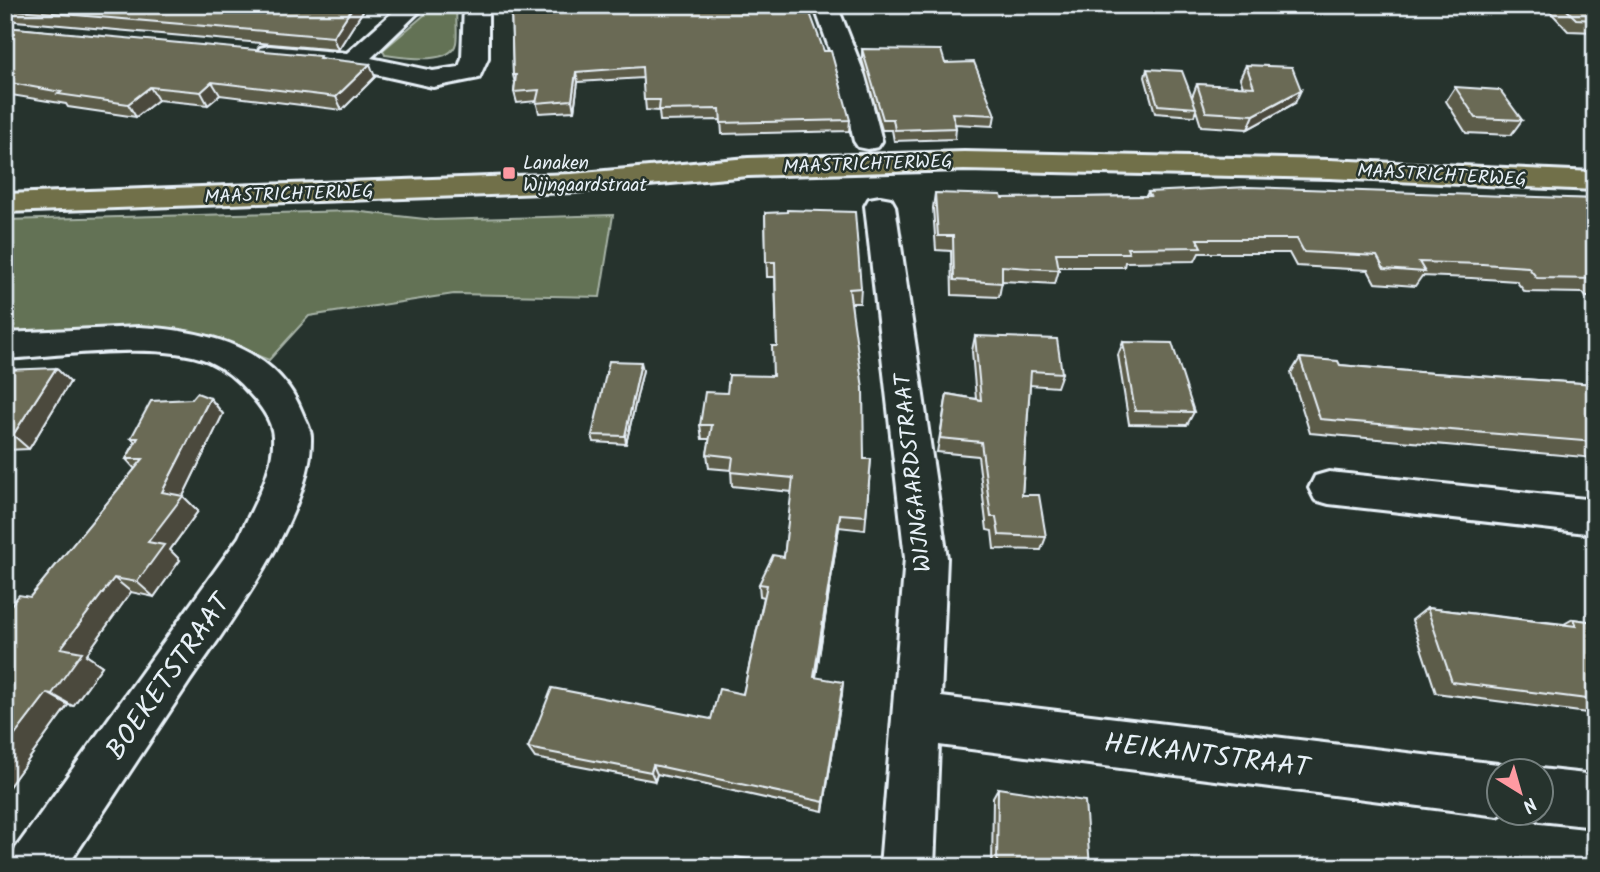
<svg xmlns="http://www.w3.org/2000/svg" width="1600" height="872" font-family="Kalam,sans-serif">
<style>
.green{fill:#637254;stroke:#a6b2a6;stroke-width:2}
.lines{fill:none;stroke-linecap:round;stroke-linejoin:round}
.minor-casing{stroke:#e8f1f8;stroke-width:6}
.major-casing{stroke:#e8f1f8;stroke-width:6}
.minor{fill:#26332d;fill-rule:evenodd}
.major{fill:#71704a;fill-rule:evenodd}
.wall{fill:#5c5b49;stroke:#e8f1f8;stroke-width:2}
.shaded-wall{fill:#4b4a3c;stroke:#e8f1f8;stroke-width:2}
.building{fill:#6b6a55;stroke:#e8f1f8;stroke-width:2}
.poi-dot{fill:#ff9aa2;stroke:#26332d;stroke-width:2.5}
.labels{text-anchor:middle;stroke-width:5;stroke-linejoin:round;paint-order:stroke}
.far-poi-label{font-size:19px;fill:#e8f1f8;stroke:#26332d;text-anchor:start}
.far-street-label{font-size:19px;fill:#e8f1f8;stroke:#26332d}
.street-label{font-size:23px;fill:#e8f1f8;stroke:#26332d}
.near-street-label{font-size:28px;fill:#e8f1f8;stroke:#26332d}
</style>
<rect width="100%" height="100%" fill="#26332d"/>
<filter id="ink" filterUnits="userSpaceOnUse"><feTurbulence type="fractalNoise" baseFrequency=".0143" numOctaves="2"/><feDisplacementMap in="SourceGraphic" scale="14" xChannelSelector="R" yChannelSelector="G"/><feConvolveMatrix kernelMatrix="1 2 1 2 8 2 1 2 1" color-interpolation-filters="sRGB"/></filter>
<g filter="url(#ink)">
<!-- green -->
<path class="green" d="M436,5h21c-2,13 1,28 -1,38 -5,23 -54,14 -71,12l-2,-5z
M353,211l81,9 179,-5 -13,82 -146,-3 -145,22 -40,44 -70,-27 -51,-1 -143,6v-118z"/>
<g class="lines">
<defs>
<path id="minor" d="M401,5h25l-55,53 62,13 26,-4 3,-9 2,-53h24v53l-9,20 -46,9 -80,-18 -84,-9 -9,-2 -3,-5 3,-5 9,-2 78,7z
M814,5h23l28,71 17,65 -4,6 -10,2 -10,-2 -4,-6 -15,-65z
M880,197l11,2 4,7 52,352 -6,139 557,67 15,6h-15v42h7l-7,4 -559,-71 -5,122h-54l25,-309 -40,-352 4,-7z
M139,327c64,3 137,19 163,85 3,8 9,17 9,25 2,76 -82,186 -124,248 -40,61 -80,121 -120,182h-59l8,-19 223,-311c14,-31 36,-66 34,-101 -1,-16 -13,-31 -23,-42 -11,-13 -26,-26 -42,-33 -48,-20 -149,-5 -203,-2v-26z
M1329,472l266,28v34l-266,-30 -14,-4 -6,-12 6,-12z
M1540,769l55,6v52l-55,-6 -18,-8 18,-1v-42h-3z"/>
<path id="major" d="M964,152l365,8 266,12v18l-266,-12 -365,-8 -216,6 -176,16 -567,20v-18l567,-20 176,-16z"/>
</defs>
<!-- minor casing -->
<use href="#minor" class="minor-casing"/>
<!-- major casing -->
<use href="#major" class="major-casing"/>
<!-- minor -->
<use href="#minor" class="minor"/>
<!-- major -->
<use href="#major" class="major"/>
</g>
<!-- wall -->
<path class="wall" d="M5,5l361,1 -28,44 -333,-30z
M511,5l339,115 -1,11 -127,3 -1,-14 -61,1 -1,-10 -13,-1 -3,-32 -65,4 -4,29 -35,2 -3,-12 -19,2 -3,-11 1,-9 -2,-8z
M1544,5h51v27l-27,-1z
M5,27l316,31 54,19 -33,33 -122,-15 -12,10 -50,-5 -22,17 -68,-10 -2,-3 -61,-10z
M862,49l83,14 50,52 -2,11 -38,-2 1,4 -1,11 -61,2 -2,-11h-10l-20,-70z
M1246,65l49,38 -47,26 -47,-3 -5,-16 -2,6 -39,-3 -10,-36 2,-8 45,28 5,-13 46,3 -3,-9z
M1455,87l67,33 -11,15 -45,-2 -20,-32z
M1148,192l447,7v98h-9l-3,-4 -58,-1 -9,-11 -45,-3 -49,-2 -7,10 -40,-3 -7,-13 -72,-4 -7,-13h-90l-4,8 -70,1 -1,5h-65v3l-4,14 -53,-3 -3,16 -47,-2 -1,-44 -15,-1 -3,-42 2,-15 67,5 144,-2z
M765,213l96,75 -1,15h-9l13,156h7l-6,71 -26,-3 -23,150 26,17 -19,117 -166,-37 -2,7 -120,-23 -7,-10 183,-29 32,-25 21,-97 -4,-1 -1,-12 25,-27 8,-65 -60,-6 -1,-16 -22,-2 -2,-14 3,-15h-8l-2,-14 27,-32 46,-17 4,-30 -2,-69h-8z
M975,336l87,37 -5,14 -27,-2 -8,110 24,42 -5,13 -47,-1 -2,-18 -5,-1 -9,-74 -41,-4 10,-58 29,5 -4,-48z
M1123,342l71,70 -7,13 -58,-1 -11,-69z
M1300,358l40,7 79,7 176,12v74l-285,-25 -19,-60z
M5,370l65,12 -41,67 -24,1z
M643,370l-17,74 -32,-2 -2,-7z
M210,398l13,16 -40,82 15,15 -28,39 10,10 -26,37 -23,-5 -45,63 16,11 -29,40 -5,-1 -63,87v-180l25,-15 105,-128 -9,-10 9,-17 -4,-4z
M1427,608l137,16 9,-5 22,3v92l-159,-21 -24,-73z
M998,788l92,79h-98l1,-70z"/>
<!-- shaded-wall -->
<path class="shaded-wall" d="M354,5h12v1l-28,44 -5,-13z
M370,64l5,13 -33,33 -6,-13z
M576,72l2,10 -4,29 -2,-11z
M212,82l8,13 -12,10 -7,-13z
M150,87l8,13 -22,17 -8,-13z
M1301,90l-6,13 -47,26 6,-14z
M641,362l2,8 -17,74 -1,-8z
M56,368l14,14 -41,67 -16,-14z
M210,398l13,16 -40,82 15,15 -28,39 10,10 -26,37 -17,-15 25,-90z
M840,514l-1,13 -25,161v-11z
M114,578l17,14 -45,63 16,11 -29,40 -21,-12 9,-46z
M843,682l-1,12 -19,117 1,-9z
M47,693l21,12 -63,87v-44z
M653,765l4,9 -2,7 -4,-9z"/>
<!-- building -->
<path class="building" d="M5,5h349l-21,32 -328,-28z
M511,5h296l17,46h7l19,69 -129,3 -1,-14 -61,1 1,-10h-16l-2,-33 -66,5 -4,28 -36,3 3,-13 -25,2 2,-17h-3z
M1562,5h33v15l-19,-1z
M5,27l315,29 -1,2 51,6 -34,33 -124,-15 -11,10 -51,-5 -22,17 -70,-10 3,-2 -56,-10v-12l2,-1h-2z
M862,49l79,1 4,13 29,-1 21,53 -43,-2 4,15 -61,2 -2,-11h-10z
M1246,65l46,2 9,23 -47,25 -48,-3 -9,-28 57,3z
M1147,69l35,2 14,37 -38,-3z
M1455,87l45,3 22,30 -46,-2z
M1248,187l347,12v80l-58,-1 -9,-11 -46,-3 -63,-2 6,10 -41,-3 -7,-13 -73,-4 -7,-13h-100l4,8 -74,1 2,5h-73l3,17 -57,-4v17l-48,-3 -1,-44h-15l-3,-43 66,2 1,3 148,-2 -2,-4z
M787,210l68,2 6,76 -12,1 14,99 1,71h7l-5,57 -26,-2 -26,163 29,5 -19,120 -171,-37 -2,7 -123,-24 24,-60 159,31 8,-30 24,5 24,-109 -8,-1 14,-29 11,2 9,-79 -62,-6 2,-15 -26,-3 5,-29h-12l5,-33 22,1 2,-18 44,1 -1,-30h5l-2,-84h-9l-1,-49 22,-1z
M975,336l82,3 5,34 -31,-2 -9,124h17l7,42 -47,-2 -3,-18h-5l-10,-75 -41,-4 7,-44 34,6z
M1123,342l49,1 22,69 -59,-1z
M1300,358l38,3 2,4 79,7 176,12v58l-275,-23z
M609,361l32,1 -16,74 -33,-1z
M56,368l-43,67h-8v-65z
M197,393l13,5 -48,94 21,4 -35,46 16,3 -27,37 -23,-4 -53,70 21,4 -30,42 -5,-1 -42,55v-136l14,-17 11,2 113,-138h-17l12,-21h-7l20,-37 41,-2z
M1427,608l149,18 -3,-7 22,3v78l-143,-18z
M998,788l87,13 5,66h-93z
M705,857l29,6 2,-6 61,10h-93z"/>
</g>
<!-- markers -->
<rect class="poi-dot" x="502" y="166" width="14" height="14" rx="3.5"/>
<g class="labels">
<!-- far-poi labels -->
<g class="far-poi-label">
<text x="523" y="169">Lanaken<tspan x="523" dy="22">Wijngaardstraat</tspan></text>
</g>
<!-- far-street labels -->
<g class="far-street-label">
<text transform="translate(868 163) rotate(-2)" y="7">MAASTRICHTERWEG</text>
<text transform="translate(1442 174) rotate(3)" y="7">MAASTRICHTERWEG</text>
<text transform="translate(289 193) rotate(-2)" y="7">MAASTRICHTERWEG</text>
</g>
<!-- street labels -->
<g class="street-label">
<text transform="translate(912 473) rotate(-96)" y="8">WIJNGAARDSTRAAT</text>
</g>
<!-- near-street labels -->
<g class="near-street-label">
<text transform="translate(167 676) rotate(-55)" y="10">BOEKETSTRAAT</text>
<text transform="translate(1207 754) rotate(7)" y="10">HEIKANTSTRAAT</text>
</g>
</g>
<!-- margin -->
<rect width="1600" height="872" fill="none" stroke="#26332d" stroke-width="28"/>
<rect x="14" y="14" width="1572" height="844" fill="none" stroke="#e8f1f8" stroke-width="2.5" filter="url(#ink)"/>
<!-- north arrow -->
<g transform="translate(1520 792) rotate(143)"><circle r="33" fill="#26332d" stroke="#747f7e" stroke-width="2"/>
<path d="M0-5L12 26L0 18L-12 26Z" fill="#ff9aa2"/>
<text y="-10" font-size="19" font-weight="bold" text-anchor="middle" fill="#e8f1f8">N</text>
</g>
</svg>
